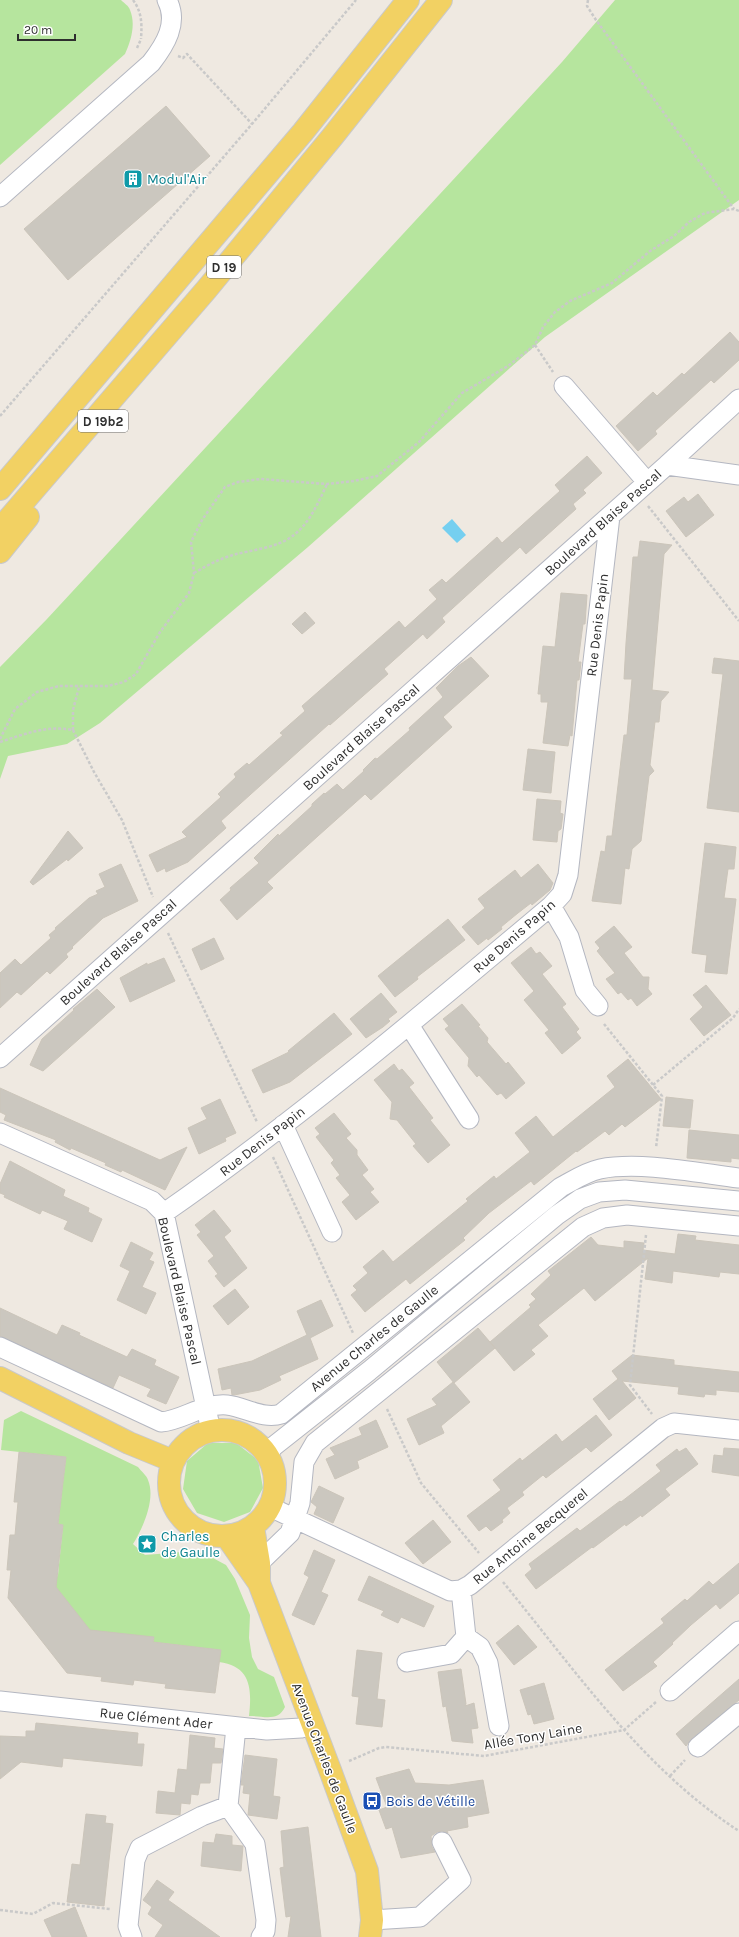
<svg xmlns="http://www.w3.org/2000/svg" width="739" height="1937" font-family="Karla,sans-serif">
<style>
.green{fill:#b6e59e}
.water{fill:#75cff0}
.building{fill:#cbc7bf;stroke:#cbc5ba}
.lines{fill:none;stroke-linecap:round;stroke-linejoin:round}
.minor-casing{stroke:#b4b7c1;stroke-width:21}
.major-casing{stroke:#c9c9c9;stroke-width:24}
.path{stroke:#c9c9c9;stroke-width:2.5;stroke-dasharray:3 2;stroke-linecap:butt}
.minor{stroke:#fff;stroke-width:19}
.major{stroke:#f2d163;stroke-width:22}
.labels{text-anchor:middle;stroke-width:3;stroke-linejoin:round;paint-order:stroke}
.shield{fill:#fff;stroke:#6d6d6d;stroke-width:1}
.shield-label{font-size:13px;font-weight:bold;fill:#2e2e2e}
.culture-label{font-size:14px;fill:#0d838f;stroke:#fff;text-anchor:start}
.street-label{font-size:14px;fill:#2e2e2e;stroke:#fff}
.transit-label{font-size:14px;fill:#164399;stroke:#fff;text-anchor:start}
</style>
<rect width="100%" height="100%" fill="#efe9e1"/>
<!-- green -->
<path class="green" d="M0,0h121c3,3 8,6 9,10 6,14 1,31 -5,44l-125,111z
M615,0h124v200l-194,137 -237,210 -208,176 -33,21 -59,12 -8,23v-112l47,-48 515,-557z
M21,1411l117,56c3,4 9,9 10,13 8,19 -5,48 -15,64l12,11 49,-4 17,6 15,8 9,14 15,36 -1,23 3,19 6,12 16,8 11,30c-7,15 -21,9 -36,9 3,-27 2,-50 -30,-54l1,-12 -67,-8 1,-4 -64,-3 -39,-47 7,-13 5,-50 -5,-1 8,-67 -65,-7 3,-30z
M208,1443h28l22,17 5,28 -13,24 -26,10 -27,-9 -14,-24 4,-28z"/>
<!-- water -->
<path class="water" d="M452,519l14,16 -9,8 -15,-15z"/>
<!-- building -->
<path class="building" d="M166,106l44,50 -142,124 -44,-51z
M730,332l9,10v18l-25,23 -3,-3 -56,51 2,3 -19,17 -22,-25 37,-34 4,4 25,-23 2,2z
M587,456l15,17 -19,17 3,3 -13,11 3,5 -50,45 -6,-7 -78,71 3,4 -18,17 -4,-5 -39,35 4,5 -58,51 -1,-1 -108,97 5,7 -38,34 -22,10 -1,-4 -8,4 -8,-17 38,-18 -5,-5 39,-35 -3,-3 18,-17 -2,-3 13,-11 2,2 34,-30 -3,-2 25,-22 -3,-5 97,-85 6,7 32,-29 -8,-9 13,-11 4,4 51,-46 5,6 58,-52 -5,-6z
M698,494l16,21 -28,22 -20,-26 18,-14 4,5z
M640,541l32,4 -8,9 -12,136 17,2 -8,9 -2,21h-4l-5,43 4,6 -5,5 -8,65 -9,8 -3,20 -4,-1 -4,36 -29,-3 9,-50 4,1 2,-16h5l12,-101h3l5,-56h-8l2,-36 7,-86h5z
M561,593l26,2 -2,29h-2l-5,38h3l-2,18h-2l-5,56 -2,-1 -2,11 -25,-3 5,-41h-7v-8h-3l5,-48 12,1z
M305,612l10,11 -13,11 -10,-10z
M471,657l18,19 -46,41 9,10 -81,73 -6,-6 -47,42 -51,46 6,6 -36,32 -17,-20 11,-10 -1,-2 29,-25 -5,-5 24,-24 1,2 33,-30v-2l12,-11 1,1 12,-10 6,6 21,-19 -1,-1 12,-12 2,1 33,-29 -1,-2 34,-31 -7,-9 22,-22z
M714,658l25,3v151l-32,-4 16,-134 -11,-1z
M528,749l27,3 -4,41 -28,-3z
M537,799l24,2 -1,12 3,1 -2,15 -3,2 -1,11 -24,-2z
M68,831l15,17 -15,13 -1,-2 -34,26 -3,-3z
M705,843l31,4 -2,22h-6l-4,29 12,1 -9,75 -22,-2 2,-17 -15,-2z
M121,864l17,37 -35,17 -31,29 1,1 -7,6 2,3 -18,17 -3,-3 -26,24 -4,-3 -17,16v-35l15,-14 6,6 30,-27 -2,-3 7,-6 -1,-1 34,-30 9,-4 -2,-3 9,-4 -6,-13z
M538,864l15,19 -3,7 -18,15 -1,-2 -13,10 -17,14 1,2 -14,11 -1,-2 -9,7 -16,-18 23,-19 -7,-9 37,-29 6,8z
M448,919l17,21 -48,37 1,2 -23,18 -17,-21z
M614,926l18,21 -8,6 19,24h6l-1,12 4,5 -15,12 -6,-8 -3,2 -7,-8 -3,2 -12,-15 9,-6 -18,-22 3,-3 -5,-6z
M214,938l10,21 -23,11 -9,-21z
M531,947l5,7 4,-2 12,14 -10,8 24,30 -4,3 17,22 -3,3 5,6 -19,16 -17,-21 4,-3 -25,-30 10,-9 -23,-28z
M164,958l11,23 -45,21 -10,-24 27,-15v2z
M706,985l25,30 -27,21 -14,-17 13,-12 -10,-12z
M97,989l18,18 -72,64 -13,-6 12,-26 32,-29 -1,-1z
M381,993l16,19 -9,7 2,2 -7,6 -17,11 -16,-19z
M462,1004l18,21 -2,1 10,12 -1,4 19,22 2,-2 17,21 -19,16 -5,-6 -4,2 -18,-20 -2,2 -9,-11 1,-8 -24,-29 4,-3 -6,-7z
M334,1013l18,21 -62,48 -27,11 -11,-23 37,-18 -1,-1z
M628,1059l33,40 -36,28 -3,-3 -13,11 -4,-4 -28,21 -1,-1 -42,34 -3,-4 -42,32 -26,25 2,2 -55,44 -4,-5 -41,33 -14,-17 6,-5 -4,-4 15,-13 -5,-6 20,-17 10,12 75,-61 -2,-2 28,-23 2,3 34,-27 -15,-19 21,-17 17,21 62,-50 -8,-11z
M394,1064l5,7 3,-2 12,14 -5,4 24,31 -3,2 20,25 -22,18 -15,-17 3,-2 -19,-24 -7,-1 2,-17 -18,-22z
M0,1088l160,72 27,-13 -22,43 -43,-20 -1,2 -16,-7 1,-2 -35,-15 -1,2 -15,-8 1,-2 -52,-20 2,-5 -6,-3z
M666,1097l27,3 -3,28 -27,-2z
M220,1099l16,34 -11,5 1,3 -27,13 -11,-26 19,-9 -6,-11z
M334,1113l17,21 -5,4 11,12v5l11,15 -6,5 12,14 -4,3 9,10 -23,18 -14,-18 8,-7 -14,-17 4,-3 -9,-12 3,-3 -18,-23 4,-3 -5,-6z
M689,1130l50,5v24l-8,-1v4l-44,-4z
M10,1161l55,29 -2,6 26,12 -1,4 14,7 -10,23 -28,-13 4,-8 -26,-11 -2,4 -36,-17 1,-2 -5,-2v-9z
M214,1210l17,21 -7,6 23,31 -23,19 -9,-11 3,-2 -10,-13 6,-5 -17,-21 4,-3 -6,-7z
M678,1234l18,2 -1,4 44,5v29l-19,-2 -1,5 -46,-6 -1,12 -27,-4 3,-21 -53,43 -11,-13 -46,37 10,11 -17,14 4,4 -21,17 -19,-23 -41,35 -17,-21 41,-34 17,20 -5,-6 41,-35 -2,-2 7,-6 -5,-5 20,-19 -3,-4 43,-34 7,8 26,3v-7l20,2 -1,7 32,4z
M131,1242l22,11 -4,7 5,2 -12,25 14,6 -10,21 -29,-14 13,-29 -10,-5z
M235,1289l14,18 -21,18 -15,-19z
M321,1300l12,26 -23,12 8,21 -39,17 2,4 -21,10 -26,5h-2l-1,-7 -9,2 -4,-21 34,-8 55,-26 -10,-24z
M0,1308l57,27 5,-10 18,8 -1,2 48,22 5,-8 24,11 -2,5 25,12 -13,27 -19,-8 4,-7 -32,-14 -6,13 -113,-52z
M632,1355l42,5v5l65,7v20l-23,-2v5l-11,-1 -1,3 -26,-3 1,-7 -57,-6 14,17 -27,22 -16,-21 25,-20 -6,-8z
M453,1382l17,20 -29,24 3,7 -25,12 -12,-26 30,-14 -5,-6z
M596,1415l16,20 -21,17 -5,-5 -40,31 -3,-3 -21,17 2,3 -17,13 3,5 -8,7 1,2 -12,9 -5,-5 -7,5 -12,-15 34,-26 -8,-10 27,-22 2,3 34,-27 6,8z
M376,1420l12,27 -31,14 2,7 -24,11 -9,-20 9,-4 -5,-7 32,-13 -3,-7z
M686,1448l12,16 -33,25 5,6 -28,22 -1,-2 -15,11 -1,-2 -32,24 -1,-1 -56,42 -11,-14 7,-6 -3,-5 48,-36 3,3 40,-30 1,1 40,-31 -5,-6 21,-16 2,3z
M724,1448l15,1v27l-27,-4 2,-17 9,1z
M19,1452l47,5 -8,67 5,1 -7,62 34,43 64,7 -1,5 68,8 -6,43 -50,-5 1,-4 -32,-4 -1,5 -32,-4 1,-4 -35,-4 -59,-75 3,-28h-4l3,-35h5l3,-33h-4z
M319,1486l25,12 -11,25 -19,-9 3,-7 -6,-5z
M433,1520l18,22 -28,22 -18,-21z
M314,1550l21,10 -14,32 7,3 -14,30 -22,-10 17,-38 -5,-3z
M739,1563v30l-19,16 -4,-5 -25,21 -19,18 1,1 -20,18 4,4 -34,25 -18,-21 59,-47 -3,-4 24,-20 2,2 22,-20 4,4z
M369,1576l65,30 -10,21 -23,-10 -3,6 -17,-8 3,-4 -26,-11z
M518,1625l19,22 -23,18 -18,-22z
M357,1650l25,3 -5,46 8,1 -3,27 -26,-3 3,-27 -7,-1z
M461,1669l5,35 -1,2 9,-3 4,25 -7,1 2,14 -21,-2 -6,-35 -3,1 -5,-35z
M739,1679v21l-48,39 -5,7 -10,-12z
M544,1683l10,36 -20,5 -3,-10 -3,1 -8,-25z
M36,1723l102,10 -1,11h7l-2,22 -79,-8 -1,9 -41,-5 -21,17v-43l26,1v-6h9z
M190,1735l25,3 -1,10 9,1 -2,14h-9l-2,20h-10l-2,12 -7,-1 -1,10 -9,-1 -1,12 -24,-2 2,-22 17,2 3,-24 9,1z
M245,1755l32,4 -4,37 7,1 -3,22 -29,-4 2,-21 -7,-1 1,-8h-3z
M409,1769l6,14 34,2 34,-5 6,33 -22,4 1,10 -21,4 1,2 -6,-2 -5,1 -6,4 1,11 3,5 -34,6 -9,-31 -6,2 -7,-19 8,-3 -11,-29z
M86,1814l20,2 -1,7 8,1 -9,82 -37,-4 5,-38 8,1z
M308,1827l13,110h-33l3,-21 -5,1 -6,-49 4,-1 -3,-36z
M216,1834l16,2v9l11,1 -2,25 -40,-5 2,-24 11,1z
M157,1880l17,12 -6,8 52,37h-65l8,-12 -15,-11 4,-7 -9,-7z
M75,1907l12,30h-35l-8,-17z"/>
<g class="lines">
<defs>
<path id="minor" d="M0,197l151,-134c14,-18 28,-40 16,-63
M564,386l83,96
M667,465l72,-66
M551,906l18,31 16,53 13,16
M409,1025l60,94
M0,1058l667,-593 72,10
M283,1125l49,107
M0,1133l152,68 12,12 47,218
M164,1213c135,-94 261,-201 387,-307l11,-12 6,-19 42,-359
M0,1347l161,75c23,-2 41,-19 66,-17 18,2 37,15 54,9l280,-227c13,-7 25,-15 39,-18 40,-8 98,4 139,9
M267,1454l7,-8 95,-75 188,-156 23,-16 19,-7 26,-2 114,11
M270,1507l180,84 11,-1 9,-5 193,-157 11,-5 65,7
M259,1563l31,-30 10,-30 4,-41 11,-19 268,-216 20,-9 24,-3 112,11
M461,1590l5,47 14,10 8,16 11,63
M407,1662l44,-8 15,-17
M670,1691l69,-60
M0,1701l267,29 34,-2 11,-3
M236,1727l-8,79 27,38 11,76 -1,11 -4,6
M698,1747l41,-34
M372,1920l48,-3 41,-37 -19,-38
M132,1937l-4,-11 7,-66 5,-12 62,-32 26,-10"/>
<path id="major" d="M0,489l303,-357 105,-132
M0,529l206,-239 127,-154 108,-136
M0,552l28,-35
M0,1378l129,65 44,18
M169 1483a53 53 0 1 1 106 0a53 53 0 1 1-106 0Z
M253,1527l6,36v20
M227,1537l32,46 71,187 37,101 5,49 -2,17"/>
</defs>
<!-- minor casing -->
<use href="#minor" class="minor-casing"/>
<!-- major casing -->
<use href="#major" class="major-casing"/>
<!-- path -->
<path class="path" d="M133,0c9,12 9,24 8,39
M588,0l-1,6 9,14 138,189
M137,48l4,-9
M178,56l5,2 4,-4 65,70
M535,345l18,27
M0,416l252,-292 104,-124
M648,506l91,115
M194,573c12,-7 25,-14 39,-18 18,-5 43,-7 58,-18 18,-12 27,-34 36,-53
M73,730l21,42 28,48 31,77
M0,739l15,-30 22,-17 22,-6h49l16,-4 12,-8 24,-42 29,-39 5,-20 -3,-31 11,-22 23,-33 13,-5 23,-3 66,5 27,-3 23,-5 42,-34 43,-49 46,-27 27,-21 8,-18 12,-15 15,-11 42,-18 38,-32 24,-15 15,-14 16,-9 29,-4 5,2
M0,742c25,-8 46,-17 73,-12v-20l6,-23
M168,933l89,189
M604,1024l58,72 -6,52
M653,1085l80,-67 6,-9
M273,1157l80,176
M646,1235l-16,150 22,29
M387,1409l34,74 58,70
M503,1582c71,87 141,188 236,249
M349,1761l30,-13 7,-1 98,9 140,-26 32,-28
M670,1776l15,-16
M0,1910l33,4 20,-11 57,6"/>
<!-- minor -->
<use href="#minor" class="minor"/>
<!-- major -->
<use href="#major" class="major"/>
</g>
<!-- icons -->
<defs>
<symbol id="building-square" viewBox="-11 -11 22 22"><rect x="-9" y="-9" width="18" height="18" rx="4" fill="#0f9aa8" stroke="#fff"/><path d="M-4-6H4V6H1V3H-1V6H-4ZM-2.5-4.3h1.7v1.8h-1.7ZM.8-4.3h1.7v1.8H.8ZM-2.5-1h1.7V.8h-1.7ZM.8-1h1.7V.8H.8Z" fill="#fff"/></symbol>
<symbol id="sight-square" viewBox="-11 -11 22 22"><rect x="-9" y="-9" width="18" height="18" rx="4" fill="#0f9aa8" stroke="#fff"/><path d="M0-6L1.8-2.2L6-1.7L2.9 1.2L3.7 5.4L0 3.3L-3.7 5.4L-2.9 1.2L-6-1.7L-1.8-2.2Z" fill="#fff"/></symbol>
<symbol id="bus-square" viewBox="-11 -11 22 22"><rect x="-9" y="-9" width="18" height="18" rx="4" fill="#1a4fb4" stroke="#fff"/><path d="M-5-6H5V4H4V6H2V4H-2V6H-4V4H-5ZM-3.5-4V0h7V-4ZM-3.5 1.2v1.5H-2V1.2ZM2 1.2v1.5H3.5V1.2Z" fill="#fff"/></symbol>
</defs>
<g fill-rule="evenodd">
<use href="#building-square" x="122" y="168" width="22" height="22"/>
<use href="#sight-square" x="136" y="1533" width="22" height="22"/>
<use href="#bus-square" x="361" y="1790" width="22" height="22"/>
</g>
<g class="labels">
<!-- shield labels -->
<g class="shield">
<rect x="207" y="256" width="34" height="22" rx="3"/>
<rect x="78" y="410" width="50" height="22" rx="3"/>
</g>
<g class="shield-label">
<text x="224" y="272">D 19</text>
<text x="103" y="426">D 19b2</text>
</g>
<!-- culture labels -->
<g class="culture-label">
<text x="147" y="184">Modul'Air</text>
<text x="161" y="1541">Charles<tspan x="161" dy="16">de Gaulle</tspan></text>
</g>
<!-- street labels -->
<g class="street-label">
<text transform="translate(603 522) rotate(-42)" y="5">Boulevard Blaise Pascal</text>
<text transform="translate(597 625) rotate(-83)" y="5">Rue Denis Papin</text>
<text transform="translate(361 737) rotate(-42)" y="5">Boulevard Blaise Pascal</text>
<text transform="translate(514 936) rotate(-41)" y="5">Rue Denis Papin</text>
<text transform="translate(118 952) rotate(-42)" y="5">Boulevard Blaise Pascal</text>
<text transform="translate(262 1141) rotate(-38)" y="5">Rue Denis Papin</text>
<text transform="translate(180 1291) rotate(77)" y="5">Boulevard Blaise Pascal</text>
<text transform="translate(374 1338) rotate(-39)" y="5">Avenue Charles de Gaulle</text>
<text transform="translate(530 1536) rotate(-39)" y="5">Rue Antoine Becquerel</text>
<text transform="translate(156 1718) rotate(6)" y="5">Rue Clément Ader</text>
<text transform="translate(533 1736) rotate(-10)" y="5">Allée Tony Laine</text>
<text transform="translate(325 1758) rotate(69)" y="5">Avenue Charles de Gaulle</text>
</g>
<!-- transit labels -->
<g class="transit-label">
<text x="386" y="1806">Bois de Vétille</text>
</g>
</g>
<!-- scale -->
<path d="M18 34v6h57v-6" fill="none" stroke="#2e2e2e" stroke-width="2"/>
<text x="24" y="34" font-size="12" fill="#2e2e2e" stroke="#ffffff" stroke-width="3" paint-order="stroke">20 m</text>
</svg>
